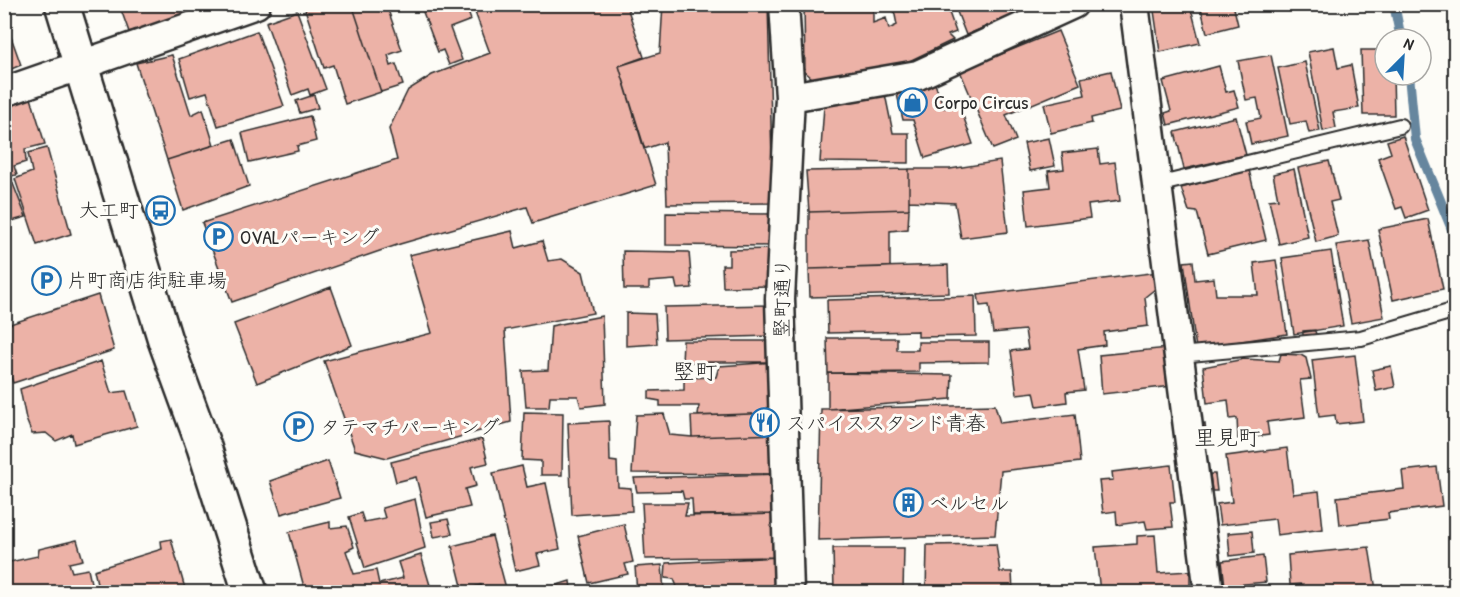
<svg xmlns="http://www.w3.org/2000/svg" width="1460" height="597" font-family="'Patrick Hand','Klee One',sans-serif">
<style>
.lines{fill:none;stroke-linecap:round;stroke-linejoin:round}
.stream{stroke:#66869e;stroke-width:10}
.building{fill:#ecb2a7;stroke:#2b2b2b;stroke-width:1.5}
.lane-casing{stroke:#2b2b2b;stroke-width:18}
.street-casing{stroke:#2b2b2b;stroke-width:33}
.secondary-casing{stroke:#2b2b2b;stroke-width:38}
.lane{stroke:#fdfcf7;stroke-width:14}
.street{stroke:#fdfcf7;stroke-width:28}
.secondary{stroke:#fdfcf7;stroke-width:33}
.labels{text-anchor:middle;stroke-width:6;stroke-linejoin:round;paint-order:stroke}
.poi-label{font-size:20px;fill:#2b2b2b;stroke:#fdfcf7;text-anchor:start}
.street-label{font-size:20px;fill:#2b2b2b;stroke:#fdfcf7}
.quarter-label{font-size:22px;fill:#2b2b2b;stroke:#fdfcf7}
</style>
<rect width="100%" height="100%" fill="#fdfcf7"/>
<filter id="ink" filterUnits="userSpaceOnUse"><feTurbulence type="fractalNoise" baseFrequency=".0167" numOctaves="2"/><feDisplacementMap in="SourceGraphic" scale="12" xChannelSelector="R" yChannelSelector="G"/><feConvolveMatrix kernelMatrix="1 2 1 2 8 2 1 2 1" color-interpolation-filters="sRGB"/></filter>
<g filter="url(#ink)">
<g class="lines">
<!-- stream -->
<path class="stream" d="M1394,4l7,35
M1409,75l6,64 41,100"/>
</g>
<!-- building -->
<path class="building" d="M119,4h91l1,3 -82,25z
M319,4h33l29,88 -36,12 -12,-39 -9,3 -19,-59z
M352,4h34l16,46 -14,5 3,11 5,-2 7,21 -22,7z
M420,4h45l6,16 -21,8 12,32 -13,5 -6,-15 -5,2z
M472,4h154l18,53 -25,9 37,119 -123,38 -6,-16 -127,37 -168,58 -30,-79 195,-63 -8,-31 19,-39 24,-15 58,-22z
M663,4h105l5,199 -106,1 -2,-62 -21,7 -25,-83 41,-13z
M804,4h69v19l13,-5 3,11 8,-4 -3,-15 10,-6h42l10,28 -8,3 5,5 -54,26 -81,17 -13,-11z
M954,4h55l5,11 -48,20z
M1153,4h37l10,39 -40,9z
M1200,4h33l5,21 -31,8z
M1281,4h22l-21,5z
M297,11l29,78 -16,6 -2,-6 -16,6 -26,-73z
M4,17l17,48 -17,7z
M257,31l27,75 -66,20 -11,-34 -17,5 -11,-38z
M1058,31l22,53 -74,31 10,25 -23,9 -33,-78z
M1334,47l4,21 13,-3 8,43 -26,4 3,16 -13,3 -15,-79z
M1361,50h24v25h8l1,40h-31z
M172,55l19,60 12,-6 11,36 -47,15 -31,-97z
M1271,55l17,81 -37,8 -5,-23 15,-3 -4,-20 -11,2 -8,-39z
M1305,62l15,69 -11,2 -3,-12 -16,3 -12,-56z
M1219,66l7,26 8,-2 5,17 -71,18 -3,-12 6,-2 -8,-30z
M1111,71l9,40 -29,7 1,5 -41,10 -7,-29 41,-9 -4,-17z
M934,81l10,27 15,-4 14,40 -48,14 -12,-38h-10l-6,-26z
M884,89l9,44h16v30l-89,-1 4,-56z
M314,95l4,13 -18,5 -4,-12z
M31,98l14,46 -20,5 1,13 -12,4 3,9 -7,1 16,41 -21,6 -1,-115z
M310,116l6,25 -19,5 1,5 -49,11 -7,-29z
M1236,117l10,38 -62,14 -9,-37z
M1403,136l25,74 -22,8 -4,-11 -6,2 -18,-51 13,-5 -4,-12z
M1049,138l6,28 -25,5 -6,-28z
M234,139l15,47 -66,24 -16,-50z
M47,148l24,86 -34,11 -22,-66 17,-7 -4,-19z
M1098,149l2,15 15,-2 5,39 -32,4 2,13 -62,8 -4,-36 26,-3 -2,-16 16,-2 -2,-16z
M1000,161l8,71 -47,6 -6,-35 -46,-2v-32h41z
M1329,161l10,39 -9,2 8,34 -22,6 -18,-74z
M909,169v40l-100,3 -3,-41z
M1294,169l14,68 -29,7 -10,-44 9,-1 -5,-25z
M1249,170l17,70 -58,14 -11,-42 -8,-1 -8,-23z
M909,209l-1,20 -18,2v36l-81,2v-57z
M666,213l105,1v32l-105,-1z
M1428,219l15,70 -50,11 -15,-71z
M512,231l4,17 26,-7 6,20 14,-2 21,13 10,41 -88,17 6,92 -124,36 -32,-8 -31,-89 108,-28 -23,-78z
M1369,240l15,77 -33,6 -15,-78z
M772,249l1,37 -50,1 -1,-22h7v-15z
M623,251l66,1 3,36 -15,1 -2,-9 -26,2v7h-25z
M1331,251l12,75 -49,8 -12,-76z
M1276,260l11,74 -91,14 -12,-86 9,-1 2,19 19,-2 2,17h42l-4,-32z
M948,265l1,28 -139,4 -1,-28z
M1158,272l2,13 -15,12 3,29 -44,6 1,13 -27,4 6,41 -18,2 1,10 -30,4 -3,-14 -17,2 -6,-43 17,-2 -3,-19 -32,3 -4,-28 -9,1 -2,-11z
M331,287l21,58 -95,38 -23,-59z
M98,295l16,55 -101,33 -9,-28v-29z
M975,296l1,40 -58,1v-6l-90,2 -1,-33z
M774,305l1,31 -110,3 -1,-32z
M626,313l29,1 2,30 -31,2z
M602,316l3,88 -24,3 -3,-11h-28l-1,11h-23l-3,-36 25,-1 3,-44z
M1315,330l1,5 -13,2v-6z
M827,338h70v12h21v-8h71v20l-70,1v9l-91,1z
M683,341h92l1,21h-94z
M1168,348l4,38 -70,8 -3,-39z
M1281,354l20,1 5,3 5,21 -11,1 5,37 -38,5 2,13 -31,4 -1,-21 -7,1 -2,-19 -21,3 -4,-36 41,-8 35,2z
M1355,355l8,66 -27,3 -1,-9 -16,2 -7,-57z
M101,361l10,32 15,-2 11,35 -63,18 -2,-10 -16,7 -10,-8 -14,1 -6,-15 -6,-30z
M776,362v51l-78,3 1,-10h-39v-5l-11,-2v-8l35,-1v-12l32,-1 3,-11z
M1391,366l4,21 -19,4 -4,-21z
M828,373l124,2 -1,24 -123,10z
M995,405l5,18 75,-9 5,48 -79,9 -6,64 -177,5 3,-131z
M524,412l39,1 -1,62h-21v-14l-19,-1z
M776,413l1,21 -85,3 -1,-21z
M664,414l6,21 22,2 85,-3 2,40 -147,-1 4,-58z
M609,421l1,40 7,1 1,25 13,1 1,23 -60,4 -4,-92z
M1205,424l2,17h-3l-2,-16z
M482,439l6,24 -17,4 5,19 -11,3 5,18 -44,10 -10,-40 -20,5 -5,-20z
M1287,448l6,46 26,-3 4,38 -46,6 -2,-16 -55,6 -3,-21 15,-2 -6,-46z
M328,461l12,37 -59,16 -11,-33z
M1171,465l4,37h-5l3,25 -26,2 -2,-8 -28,4 -1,-14 -13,2 -4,-32 14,-1 -1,-8z
M522,466l5,21 19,-4 14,66 -23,5 3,11 -25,6 -22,-98z
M1437,467l5,39 -54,7 1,6 -49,6 -3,-28 67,-8 -2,-18z
M779,474l-1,40 -85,1 -1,-16h-8l-2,-8 -45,1 -3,-14z
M1210,474h5l2,17h-5z
M415,499l10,49 -60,20 -16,-51 12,-4 3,9 21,-4 -3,-10z
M642,503h46l-3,13 93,-2 1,43 -134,2z
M448,519l4,15 -18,3 -3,-15z
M330,522v6l17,-2 7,21 -8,4 8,23 22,-4 3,14 24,-6 -5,-16 23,-7 11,37h-117l-2,-6 -9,1 -15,-55z
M624,524l9,38 -8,2 3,10 -39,9 -11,-47z
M1252,531l2,22 -24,3 -2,-23z
M1155,535l3,38 32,-2v17l-35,4h-55l-5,-45 42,-3v-8z
M492,536l15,56h-24l-2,-7 -18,5 -11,-44z
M171,539l15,53h-87l-5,-22 68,-21 -1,-8z
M77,540l6,20 -14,3 3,9 16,-3 5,23h-66l-1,-4 -16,1 -5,-26 33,-7 1,-7z
M996,544l4,28h12l1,20h-87l1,-47z
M1369,547l7,43 -40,2h-35l2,-8 -13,1 -2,-30z
M833,548h71l-1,44h-69z
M1263,556l3,26 -41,4 -3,-25z
M779,557l1,35h-101l-5,-13 -9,-1 1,-15z
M662,565l2,27h-31h4l-2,-25z
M570,581l1,8 -12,3h-7l-1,-5z"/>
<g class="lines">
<defs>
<path id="lane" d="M1157,185l243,-59
M1179,355l182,-17 95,-28"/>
<path id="street" d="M784,4l6,93 -10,202 9,293
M1134,4l75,588
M4,92l252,-88
M790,97l128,-22 155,-71"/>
<path id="secondary" d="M62,4l103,336 39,107 46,145"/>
</defs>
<!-- lane casing -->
<use href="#lane" class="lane-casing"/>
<!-- street casing -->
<use href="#street" class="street-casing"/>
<!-- secondary casing -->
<use href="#secondary" class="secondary-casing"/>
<!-- lane -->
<use href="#lane" class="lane"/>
<!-- street -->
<use href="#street" class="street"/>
<!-- secondary -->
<use href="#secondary" class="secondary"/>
</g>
</g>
<!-- icons -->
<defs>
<symbol id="shop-ring" viewBox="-11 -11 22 22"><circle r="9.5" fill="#fdfcf7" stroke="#1f6fb2" stroke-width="1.5"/><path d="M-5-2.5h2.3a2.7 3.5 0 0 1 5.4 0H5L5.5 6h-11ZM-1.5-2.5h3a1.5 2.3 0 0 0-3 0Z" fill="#1f6fb2"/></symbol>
<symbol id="bus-ring" viewBox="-11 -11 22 22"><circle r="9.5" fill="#fdfcf7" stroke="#1f6fb2" stroke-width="1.5"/><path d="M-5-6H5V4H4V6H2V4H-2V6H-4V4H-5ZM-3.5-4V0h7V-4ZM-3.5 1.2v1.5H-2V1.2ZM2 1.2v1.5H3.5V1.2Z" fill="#1f6fb2"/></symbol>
<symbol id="parking-ring" viewBox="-11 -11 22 22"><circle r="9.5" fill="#fdfcf7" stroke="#1f6fb2" stroke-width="1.5"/><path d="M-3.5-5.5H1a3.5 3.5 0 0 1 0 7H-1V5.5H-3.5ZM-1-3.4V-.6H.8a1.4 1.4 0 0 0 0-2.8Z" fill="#1f6fb2"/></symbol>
<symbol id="restaurant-ring" viewBox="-11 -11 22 22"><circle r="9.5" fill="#fdfcf7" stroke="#1f6fb2" stroke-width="1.5"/><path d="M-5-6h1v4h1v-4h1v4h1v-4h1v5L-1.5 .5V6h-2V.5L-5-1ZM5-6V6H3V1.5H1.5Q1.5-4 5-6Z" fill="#1f6fb2"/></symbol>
<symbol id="building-ring" viewBox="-11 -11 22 22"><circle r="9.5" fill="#fdfcf7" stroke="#1f6fb2" stroke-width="1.5"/><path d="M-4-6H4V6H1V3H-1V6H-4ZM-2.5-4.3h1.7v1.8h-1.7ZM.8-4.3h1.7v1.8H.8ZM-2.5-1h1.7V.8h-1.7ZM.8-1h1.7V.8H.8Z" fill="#1f6fb2"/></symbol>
</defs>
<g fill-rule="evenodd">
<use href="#shop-ring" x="896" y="86" width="33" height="33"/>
<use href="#bus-ring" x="144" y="194" width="33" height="33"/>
<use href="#parking-ring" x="202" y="220" width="33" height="33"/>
<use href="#parking-ring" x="30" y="264" width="33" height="33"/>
<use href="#restaurant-ring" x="748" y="406" width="33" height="33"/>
<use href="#parking-ring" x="282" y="410" width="33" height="33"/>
<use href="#building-ring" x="892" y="486" width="33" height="33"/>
</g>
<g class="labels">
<!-- poi labels -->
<g class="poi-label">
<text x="934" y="109">Corpo Circus</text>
<text x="139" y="217" text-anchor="end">大工町</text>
<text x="240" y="244">OVALパーキング</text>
<text x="67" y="287">片町商店街駐車場</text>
<text x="786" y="430">スパイススタンド青春</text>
<text x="320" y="434">タテマチパーキング</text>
<text x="929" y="510">ベルセル</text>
</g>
<!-- street labels -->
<g class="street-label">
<text transform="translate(782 298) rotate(-89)" y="7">竪町通り</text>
</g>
<!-- quarter labels -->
<g class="quarter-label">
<text x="695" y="379">竪町</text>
<text x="1227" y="445">里見町</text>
</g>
</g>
<!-- margin -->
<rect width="1460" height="597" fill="none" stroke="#fdfcf7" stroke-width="24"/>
<rect x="12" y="12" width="1436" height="573" fill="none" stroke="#2b2b2b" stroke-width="2" filter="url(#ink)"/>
<!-- north arrow -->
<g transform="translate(1403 57) rotate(24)"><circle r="28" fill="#fdfcf7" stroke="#a9a8a5" stroke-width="1.5"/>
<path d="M0-4.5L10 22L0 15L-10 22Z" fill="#1f6fb2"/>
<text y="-9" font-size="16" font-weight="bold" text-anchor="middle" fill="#2b2b2b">N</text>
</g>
</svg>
